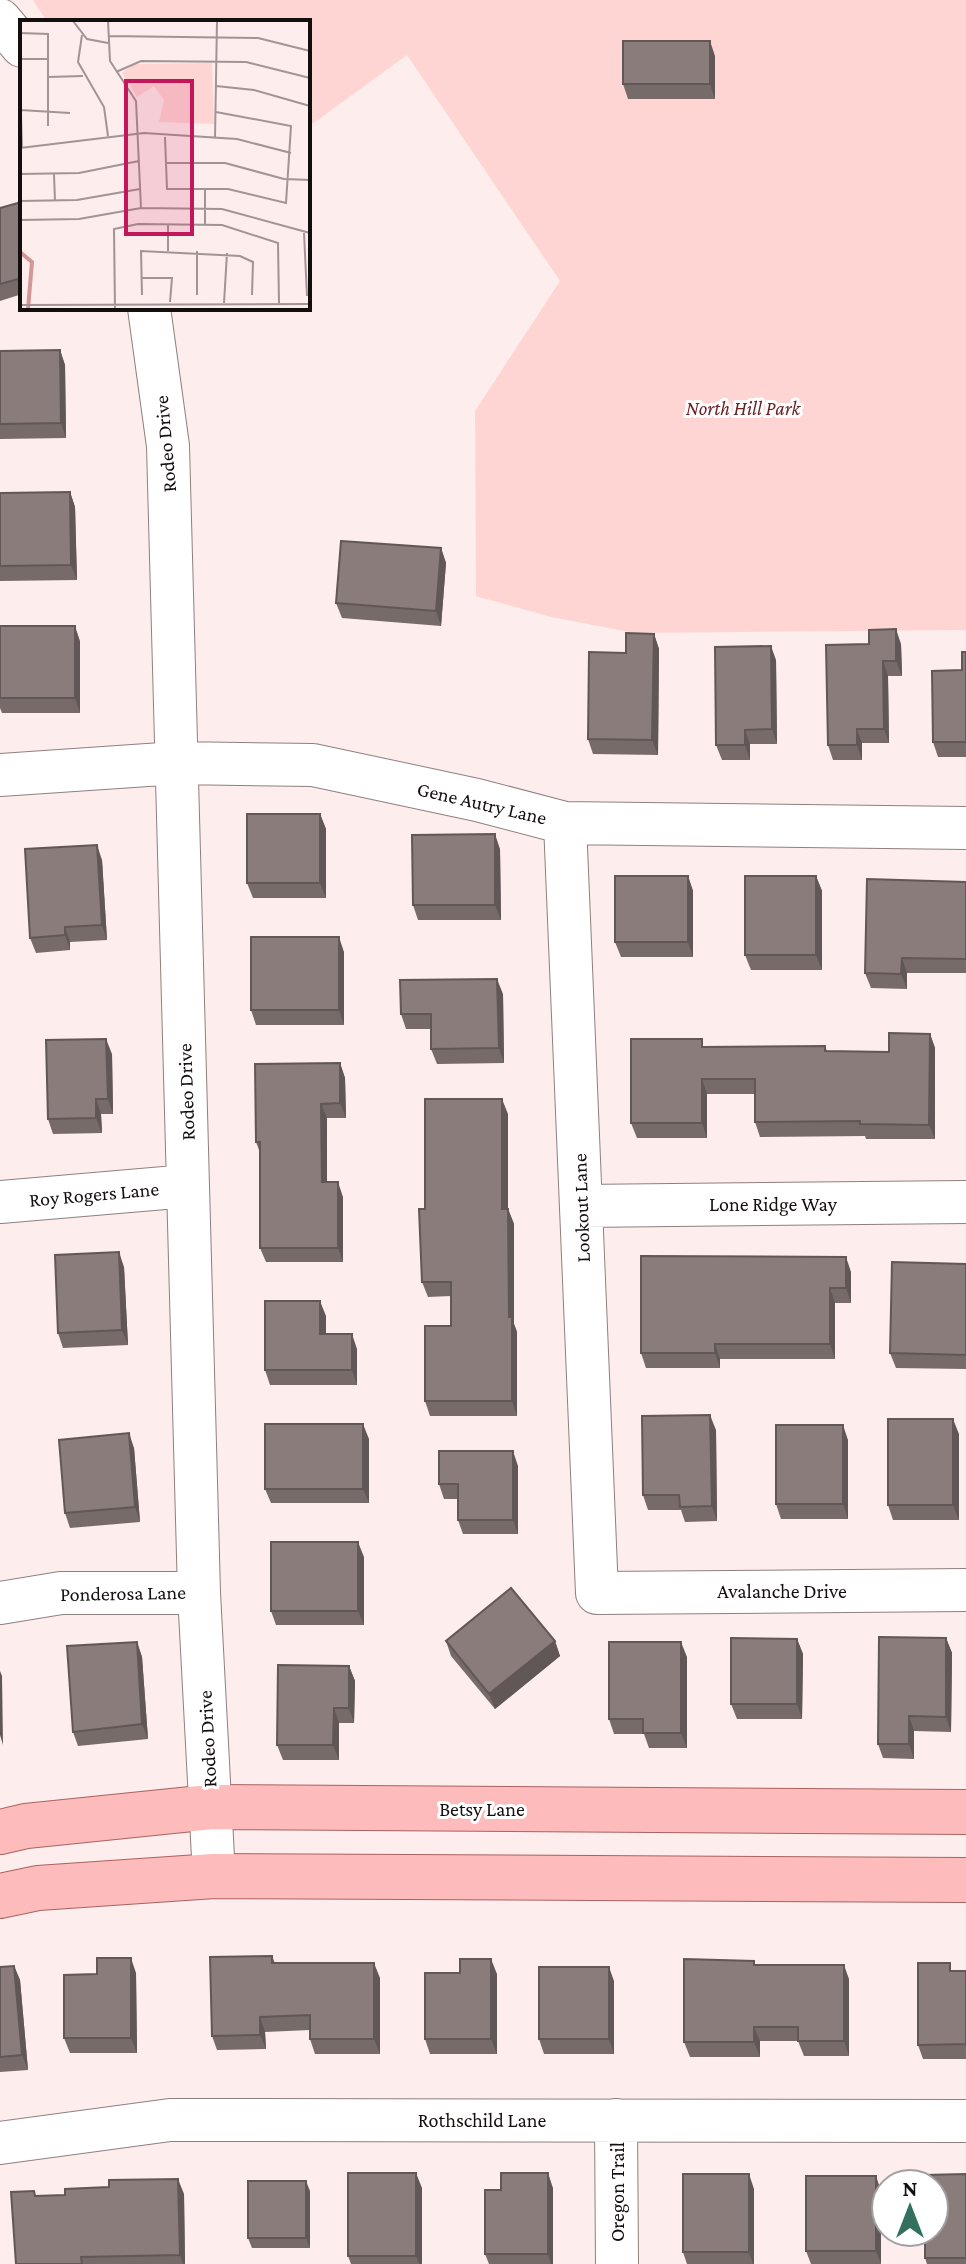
<svg xmlns="http://www.w3.org/2000/svg" width="966" height="2264" font-family="'Crimson Pro',serif">
<style>
.green{fill:#ffd5d3}
.lines{fill:none;stroke-linecap:round;stroke-linejoin:round}
.minor-casing{stroke:#8e807f;stroke-width:44}
.major-casing{stroke:#aa6161;stroke-width:46}
.minor{stroke:#fff;stroke-width:42}
.major{stroke:#fdbbbb;stroke-width:44}
.wall{fill:#776b6a}
.shaded-wall{fill:#615756}
.building{fill:#8a7c7b;stroke:#615756;stroke-width:2}
.labels{text-anchor:middle;stroke-width:6;stroke-linejoin:round;paint-order:stroke}
.park-label{font-size:20px;font-style:italic;fill:#6a2126;stroke:#fff}
.street-label{font-size:20px;fill:#140f0f;stroke:#fff}
.inset-river{fill:none;stroke:#d49796;stroke-width:4}
.inset-road{fill:none;stroke:#a09494;stroke-width:2}
.view{fill:#c2185b;fill-opacity:0.15;stroke:#c2185b;stroke-width:4}
.inset-edge{fill:none;stroke:#140f0f;stroke-width:4}
</style>
<rect width="100%" height="100%" fill="#fdedec"/>
<!-- green -->
<path class="green" d="M33,0h933v630l-331,3 -84,-16 -75,-21 -1,-185 85,-130 -153,-226 -99,72v-105h-261z"/>
<g class="lines">
<defs>
<path id="minor" d="M0,20l22,26
M149,308l19,138 31,1147 15,283
M0,775l177,-12 136,2 164,35 88,23 401,5
M565,823l32,770 369,-3
M0,1202l188,-16
M581,1206l385,-4
M0,1603l61,-10h138
M616,2120l1,144
M0,2143l170,-23 796,1"/>
<path id="major" d="M0,1832l26,-6 185,-19 755,5
M0,1896l38,-8 176,-12 752,4"/>
</defs>
<!-- minor casing -->
<use href="#minor" class="minor-casing"/>
<!-- major casing -->
<use href="#major" class="major-casing"/>
<!-- minor -->
<use href="#minor" class="minor"/>
<!-- major -->
<use href="#major" class="major"/>
</g>
<!-- wall -->
<path class="wall" d="M715,56v43h-87l-5,-15z
M22,205v89l-22,7v-93z
M60,350l5,15 1,73 -66,1v-88z
M70,492l5,15 2,73 -77,1v-88z
M441,548l5,15 -5,63 -99,-8 -6,-15z
M0,626l80,15v72h-78l-2,-5z
M654,634l5,15 -1,106 -65,-1 -5,-15z
M901,644l1,32h-14l1,67h-27v17h-29l-5,-15 -2,-100z
M966,652v105h-28l-5,-15 29,-72z
M776,660l1,84h-27v16h-28l-6,-15z
M320,814l6,15v69h-73l-6,-15z
M500,849l1,71h-83l-5,-15z
M102,860l5,80 -37,2v8l-34,3 -6,-15z
M688,876l5,15v66h-72l-6,-15z
M816,876l6,15v79h-71l-6,-15z
M966,882v91h-59v16l-36,-1 -6,-15z
M344,952v73h-88l-5,-15z
M503,994l1,69 -67,1 -6,-15v-20h-25l-5,-15z
M930,1034l5,14v91h-69l-1,-3 -105,1 -5,-15v-28h-48v44h-70l-6,-15 73,-76 121,-1 2,5 62,1z
M112,1054l1,60h-12l1,19 -49,1 -5,-15z
M340,1063l5,15 1,40h-19v64l16,15v65h-77l-6,-14v-95l-4,-11z
M508,1114v95l6,15v100l3,8v84h-87l-5,-15 26,-75v-30l-23,1 -6,-15 3,-73z
M966,1264v105l-70,-1 -6,-15z
M124,1267l4,78 -65,3 -5,-15z
M851,1272v31h-16v56h-115v9h-74l-5,-15z
M326,1316v18l31,15v36h-87l-5,-15z
M716,1430l1,91 -32,1 -4,-12h-33l-5,-15z
M959,1434v86h-66l-5,-15z
M369,1439v64h-98l-6,-14z
M848,1440v79h-67l-5,-15z
M134,1448l6,74 -70,6 -5,-15z
M518,1466v68h-55l-5,-14v-21h-14l-5,-15z
M364,1557v68h-88l-5,-14z
M946,1638l6,15 -1,79 -37,-1v28l-31,-1 -5,-14z
M797,1639l6,15 -1,65h-65l-6,-15z
M446,1641h109l5,15 -65,53 -44,-53z
M137,1642l5,15 6,82 -70,7 -5,-14z
M687,1657v91h-38l-5,-14h-30l-5,-15z
M349,1666l6,15 -1,42h-15v37h-56l-6,-15z
M272,1956l3,7 105,15v76h-65l-5,-15v-9l-45,2 1,17 -49,1 -5,-14z
M755,1965l94,14v77h-45l-6,-15h-38v16h-70l-6,-15z
M14,1966l6,14 8,90 -28,2v-105z
M953,1971h13v88h-43l-5,-14z
M136,1973l1,80h-67l-6,-15 33,-64z
M497,1974v80h-67l-5,-15z
M614,1981v73h-70l-5,-15z
M966,2174v90h-39l-2,-6z
M422,2188v76h-71l-3,-8z
M553,2188v76h-64l-4,-10z
M754,2189v75h-67l-4,-12z
M34,2191l2,5 148,-2 1,70h-169z
M310,2191v57h-58l-4,-10z
M881,2191v73h-70l-5,-13z"/>
<!-- shaded-wall -->
<path class="shaded-wall" d="M710,41l5,15v43l-5,-15z
M60,350l5,15 1,73 -5,-15z
M70,492l5,15 2,73 -6,-15z
M441,548l5,15 -5,63 -5,-15z
M75,626l5,15v72l-5,-15z
M896,629l5,15 1,32 -6,-15z
M654,634l5,15 -1,106 -6,-15z
M771,646l5,14 1,84 -5,-15z
M883,661l5,15 1,67 -5,-14z
M857,729l5,14v17l-5,-15z
M745,730l5,14v16l-5,-15z
M320,814l6,15v69l-6,-15z
M495,834l5,15 1,71 -6,-15z
M97,845l5,15 5,80 -5,-15z
M688,876l5,15v66l-5,-15z
M816,876l6,15v79l-6,-15z
M65,927l5,15v8l-5,-15z
M339,937l5,15v73l-5,-15z
M902,958l5,15v16l-6,-15z
M497,979l6,15 1,69 -5,-15z
M930,1034l5,14v91l-6,-14z
M106,1039l6,15 1,60 -5,-15z
M340,1063l5,15 1,40 -6,-15z
M702,1079l5,15v44l-5,-15z
M96,1099l5,15 1,19 -6,-15z
M502,1099l6,15v110l-6,-15z
M321,1104l6,14v79l-5,-15z
M338,1182l5,15v65l-5,-14z
M508,1209l6,15v100l3,8v84l-5,-15 -3,-84z
M119,1252l5,15 4,78 -6,-15z
M846,1257l5,15v31l-5,-15z
M830,1288l5,15v56l-5,-15z
M320,1301l6,15v33l-6,-15z
M352,1334l5,15v36l-5,-15z
M715,1344l5,15v9l-5,-15z
M710,1415l6,15 1,91 -5,-15z
M953,1419l6,15v86l-6,-15z
M363,1424l6,15v64l-6,-14z
M843,1425l5,15v79l-5,-15z
M129,1433l5,15 6,74 -5,-15z
M513,1451l5,15v68l-5,-14z
M358,1542l6,15v68l-6,-14z
M946,1638l6,15 -1,79 -5,-15z
M797,1639l6,15 -1,65 -5,-15z
M555,1641l5,15 -65,53 -6,-15z
M137,1642l5,15 6,82 -6,-15z
M681,1642l6,15v91l-6,-15z
M349,1666l6,15 -1,42 -5,-15z
M0,1671l2,5 1,69 -3,-10z
M334,1708l5,15v37l-6,-15z
M909,1716l5,15v28l-5,-15z
M131,1958l5,15 1,80 -6,-15z
M491,1959l6,15v80l-6,-15z
M374,1963l6,15v76l-6,-15z
M844,1965l5,14v77l-5,-15z
M14,1966l6,14 8,90 -6,-15z
M609,1967l5,14v73l-5,-15z
M260,2017l5,15 1,17 -6,-14z
M754,2027l6,14v16l-6,-15z
M416,2173l6,15v76h-3l-3,-8z
M548,2173l5,15v76h-2l-3,-10z
M749,2174l5,15v75h-1l-4,-12z
M876,2176l5,15v73l-5,-13z
M178,2179l6,15 1,70h-2l-3,-9z
M306,2181l4,10v57l-4,-10z"/>
<!-- building -->
<path class="building" d="M623,41h87v43h-87z
M21,202l1,76 -22,6v-76z
M60,350l1,73 -61,1v-73z
M70,492l1,73 -71,1v-73z
M341,541l100,7 -5,63 -100,-8z
M0,626h75v72h-75z
M896,629v32h-13l1,68h-27v16h-29l-2,-100 43,-1v-14z
M626,633l28,1 -2,106 -64,-1 1,-87 37,1z
M771,646l1,83 -27,1v15h-29l-1,-98z
M962,652h4v90h-33l-1,-71 30,-1z
M247,814h73v69h-73z
M495,834v71h-82l-1,-70z
M97,845l5,80 -37,2v8l-35,3 -5,-89z
M615,876h73v66h-73z
M745,876h71v79h-71z
M867,879l99,3v77l-64,-1 -1,16 -36,-1z
M251,937h88v73h-88z
M497,979l2,69 -68,1v-35h-30l-1,-34z
M889,1033l41,1 -1,91 -69,-1v-3l-105,1v-43h-53v44h-71v-84h71v8l123,-1v5l64,1z
M106,1039l2,60h-12v19l-48,1 -2,-79z
M340,1063v40l-19,1 1,78h16v66h-78v-106h-4l-1,-78z
M425,1099h77v110h6l1,108h3v84h-87v-75h26v-44h-29l-3,-73h6z
M119,1252l3,78 -64,3 -3,-78z
M641,1256l205,1v31h-16v56h-115v9h-74z
M892,1262l74,2v91l-76,-2z
M265,1301h55v33h32v36h-87z
M710,1415l2,91 -32,1 -1,-12h-36l-1,-79z
M888,1419h65v86h-65z
M265,1424h98v65h-98z
M776,1425h67v79h-67z
M129,1433l6,74 -70,6 -6,-73z
M439,1451h74v69h-55v-36h-19z
M271,1542h87v69h-87z
M511,1588l44,53 -66,53 -43,-53z
M879,1637l67,1v79l-37,-1v28h-31z
M731,1638l66,1v65h-66z
M137,1642l5,82 -69,8 -6,-86z
M609,1642h72v91h-38v-14h-34z
M278,1665l71,1v42h-15l-1,37h-56z
M272,1956v7h102v76h-64v-24l-50,2v18l-48,1 -2,-79z
M97,1958h34v80h-67v-63l33,-1z
M460,1959h31v80h-66v-66h35z
M684,1959l70,2v4h90v76h-46v-14h-44v15h-70z
M918,1963h32v8h16v73l-48,1z
M14,1966l8,89 -22,2v-90z
M539,1967h70v72h-70z
M348,2173h68v83h-68z
M501,2173h47v81h-63v-64h16z
M683,2174h66v78h-66z
M966,2174v84h-41v-26h9v-48h-10v-9z
M806,2176h70v75h-70z
M178,2179l2,76 -99,2 1,7h-66l-5,-72 23,-1 1,5 30,-1v-6l44,-2v-7z
M248,2181h58v57h-58z"/>
<g class="labels">
<!-- park labels -->
<g class="park-label">
<text x="743" y="415">North Hill Park</text>
</g>
<!-- street labels -->
<g class="street-label">
<text transform="translate(165 444) rotate(-95)" y="7">Rodeo Drive</text>
<text transform="translate(482 803) rotate(13)" y="7">Gene Autry Lane</text>
<text transform="translate(186 1092) rotate(-92)" y="7">Rodeo Drive</text>
<text transform="translate(94 1194) rotate(-5)" y="7">Roy Rogers Lane</text>
<text x="773" y="1211">Lone Ridge Way</text>
<text transform="translate(581 1208) rotate(-92)" y="7">Lookout Lane</text>
<text x="782" y="1598">Avalanche Drive</text>
<text transform="translate(123 1593) rotate(-1)" y="7">Ponderosa Lane</text>
<text transform="translate(207 1739) rotate(-93)" y="7">Rodeo Drive</text>
<text x="482" y="1816">Betsy Lane</text>
<text x="482" y="2127">Rothschild Lane</text>
<text transform="translate(617 2192) rotate(-90)" y="7">Oregon Trail</text>
</g>
</g>
<!-- overview -->
<g transform="translate(20 20)">
<rect width="290" height="290" fill="#fdedec"/>
<path d="M192,43l2,61 -55,-2 5,-22 -10,-14 -17,11 -15,-24 12,-9z" fill="#ffd5d3"/>
<path class="inset-river" d="M0,232l12,10 -4,47"/>
<path class="inset-road" d="M53,1l14,18 21,4M88,1l2,40 26,40 5,107M0,13l28,1v92M62,15l-4,27 26,45 4,29M88,16l150,2 52,13M0,39h28M96,52l25,-11 105,1 64,16M28,57l35,-1M0,65l2,63M196,66l38,4 56,16M0,90l50,3M145,117l2,52h61l58,14 5,-77 -75,-14M195,118l2,-117M0,128l124,-15 93,6 54,14M146,143h59l59,16 26,1M0,154l59,-1 60,-12M34,154l1,27M0,181l57,-1 63,-11M0,200l59,-1 62,-11 81,1 88,24M148,204v27M185,205v-36M284,213l3,63M177,231v44M122,258h30l-2,24M122,275l-1,-44 99,5 13,6 -1,33M204,283l3,-50M0,285l290,-1M95,289l-1,-80 24,-5 84,1 56,18 1,60"/>
<path class="view" d="M106,61h66v153h-66z"/>
<rect width="290" height="290" class="inset-edge"/>
</g>
<!-- north arrow -->
<g transform="translate(910 2208)"><circle r="38" fill="#ffffff" stroke="#a19f9f" stroke-width="2"/>
<path d="M0-6L14 30L0 20L-14 30Z" fill="#33715e"/>
<text y="-12" font-size="22" font-weight="bold" text-anchor="middle" fill="#140f0f">N</text>
</g>
</svg>
